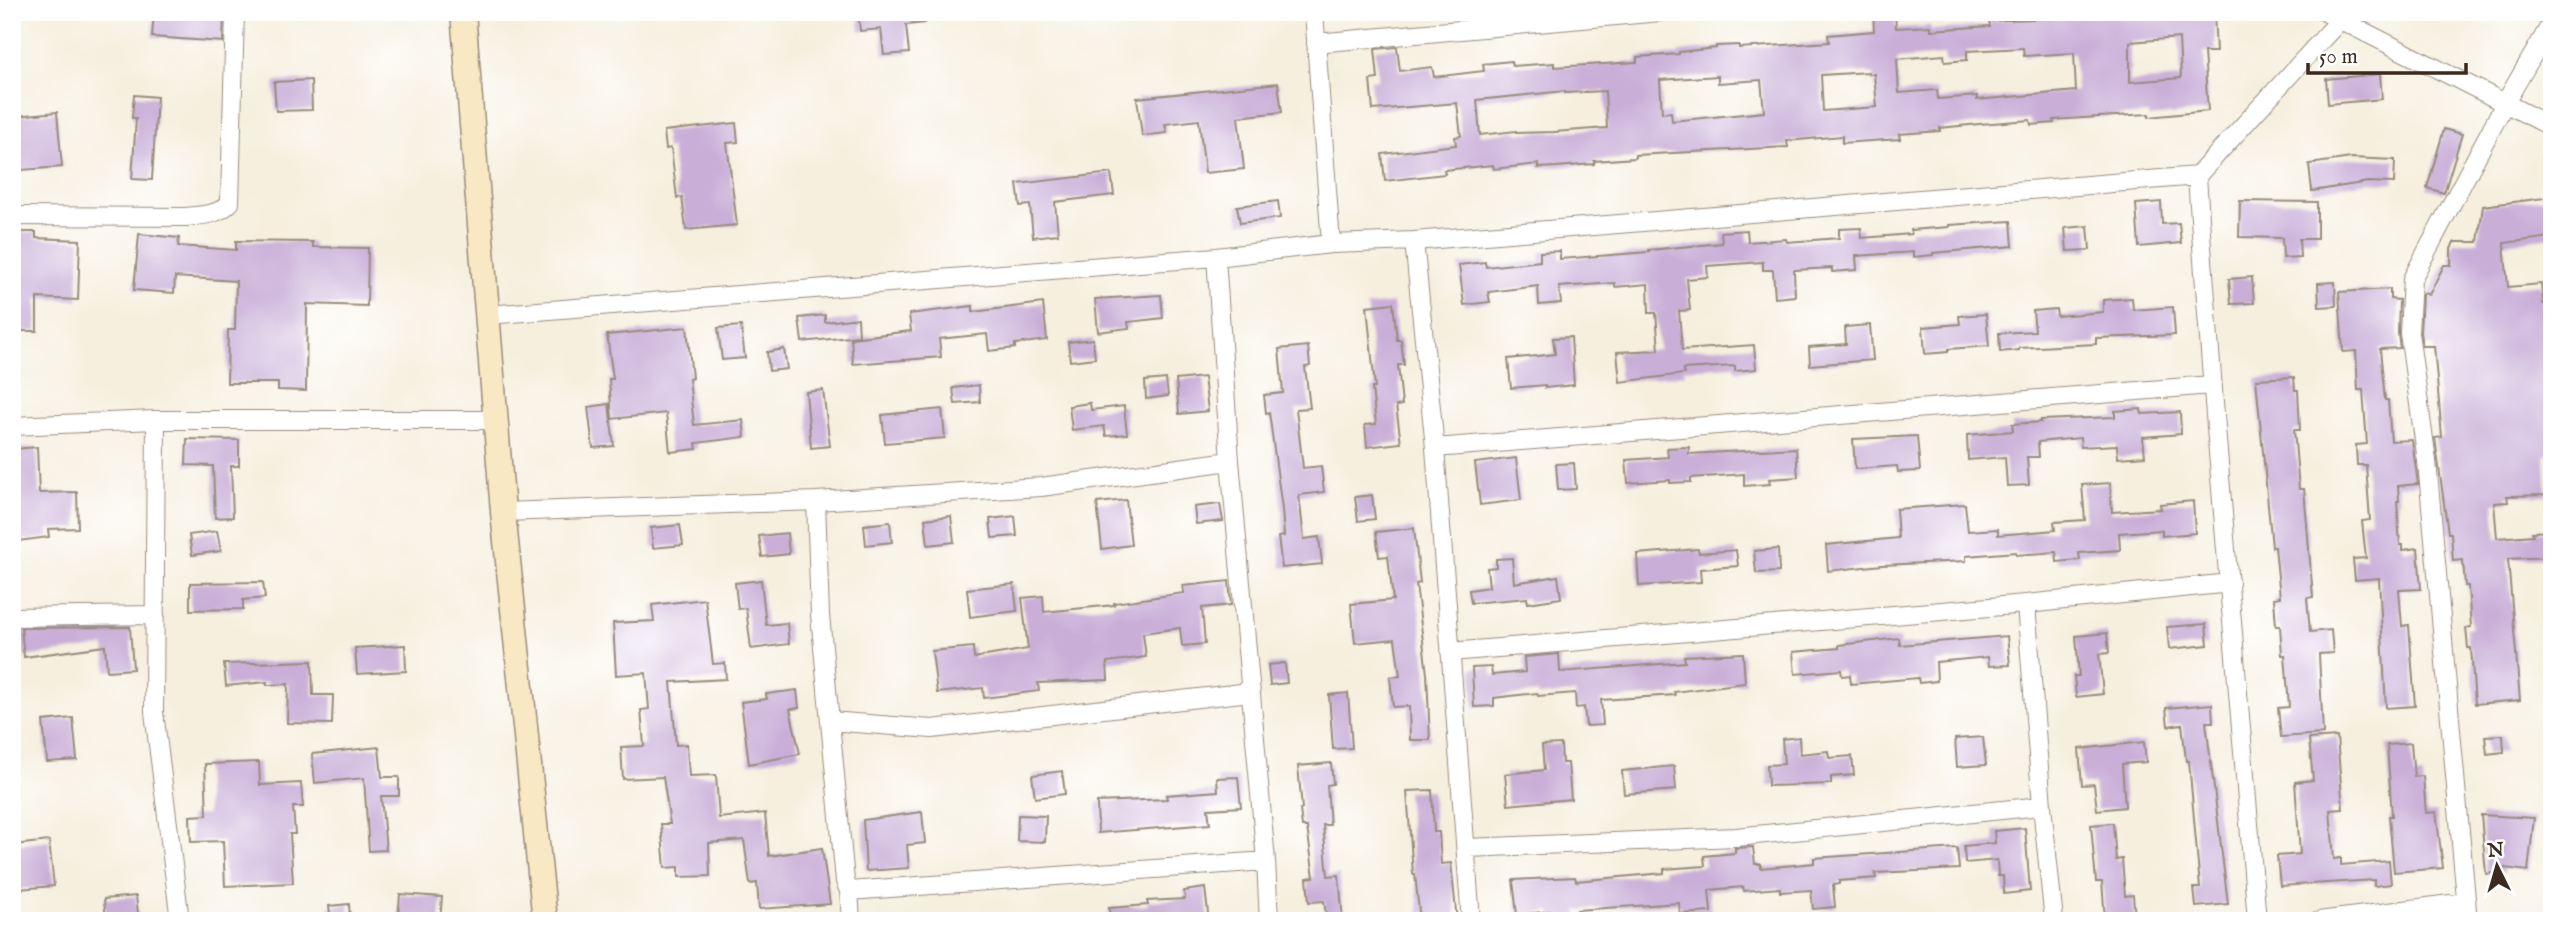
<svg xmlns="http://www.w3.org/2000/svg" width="2564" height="933" font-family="'IM FELL English',serif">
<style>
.building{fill:#c9afd8;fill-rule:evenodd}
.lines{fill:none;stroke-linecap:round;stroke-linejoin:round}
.minor-casing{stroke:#988c7e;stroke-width:20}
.secondary-casing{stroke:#988c7e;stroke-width:27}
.minor{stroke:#fff;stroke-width:18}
.secondary{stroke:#f8e8c3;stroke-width:24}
</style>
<rect width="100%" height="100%" fill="#fff"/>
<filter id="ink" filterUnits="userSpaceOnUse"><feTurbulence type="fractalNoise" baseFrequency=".0143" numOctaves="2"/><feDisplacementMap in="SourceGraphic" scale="14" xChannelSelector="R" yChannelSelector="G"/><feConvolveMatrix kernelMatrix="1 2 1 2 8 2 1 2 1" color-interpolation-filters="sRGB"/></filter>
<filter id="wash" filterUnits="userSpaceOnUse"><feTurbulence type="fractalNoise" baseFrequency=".00686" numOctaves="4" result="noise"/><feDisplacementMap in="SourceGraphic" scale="28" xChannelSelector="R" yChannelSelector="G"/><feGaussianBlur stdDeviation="1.57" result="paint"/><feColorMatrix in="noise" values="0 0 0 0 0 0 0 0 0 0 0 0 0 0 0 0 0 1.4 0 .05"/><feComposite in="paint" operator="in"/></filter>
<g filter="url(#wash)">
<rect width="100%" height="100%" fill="#f6efde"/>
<g id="blocks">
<!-- building -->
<path class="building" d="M154,12h70l-1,30 -71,-5z
M858,12h66v11l-18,2 3,28 -25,2 -3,-26 -21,2z
M1873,12h22l1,16 35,-2v4l59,-4 -1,-5 114,-5v-4h111l2,40h-12l4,59 -59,6v-3l-50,3 -46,3 1,3 -23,2 -1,-5 -51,4 -39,4v3l-41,3 1,5 -58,4v-7l-55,5 1,6 -153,8v3l-41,3v3l-38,3 -18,1v-4l-44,5 -1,-4 -49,5 1,4 -60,7 -3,-27 74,-9 -1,-8 6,-1 -4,-33 -84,7 -3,-30 8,-1 -3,-30 22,-2 3,24 32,-4 2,10 50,-6 -1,-7 28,-3 1,5 42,-3v4l83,-5v-5l42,-3v-2l37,-4v-2l23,-1v3l90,-6 -1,-7 46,-4zM2179,38l2,40 -51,4v-40zM2023,48l1,8 50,-3 2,38 -99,9v-4l-39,3 -1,-9 -38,3 -2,-34 47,-4 1,7 22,-2v-9zM1869,72v2h5l3,33 -54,4 -2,-36zM1718,76v7l43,-3 3,32 -92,9 -1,-9 -9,1 -2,-33zM1565,91v2l40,-2 2,37 -53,4 -38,1v-2l-36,4 -3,-35z
M2380,74l2,25 -54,5 -2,-25z
M311,80l1,30 -36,1 -2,-29z
M1278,83l4,29 -44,5 6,52 -39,4 -6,-53 -34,4 2,9 -25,3 -5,-38z
M134,95l23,2 -5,83 -20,-1 4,-61h-4z
M57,112l5,55 -41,3 -4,-54z
M736,123l2,19 -11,1 10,82 -51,5 -4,-33 -5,1 -6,-50 -5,1 -2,-18z
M2444,129l18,5 -18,59 -17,-5z
M2351,158l44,2 -1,23 -26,-1 -56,9 -3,-27z
M1111,173l3,22 -59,7 3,32 -25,3 -3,-32 -10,1 -3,-22z
M2552,197v40l-48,6 4,44 33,-3 2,20h9v150l-7,1 2,40 -40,1 1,6 -14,1 3,35 36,-3 -1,-3 20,-1v26l-44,2 12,141 -45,4 -4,-56h-3l-2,-20 5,-1 -3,-41h-3l-2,-26 -10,1 -2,-28h-3l-13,-95 7,-1 -8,-91h-12l-2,-13 2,-38 2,-2 5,2 15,-30h7v-16l3,-7h24l5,-36z
M1278,201l2,17 -40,5 -3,-17z
M2240,201l77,1v37h-18l1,18 -17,1 -1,-20 -43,-1z
M2161,202l1,22 17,-1 2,20 -42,4 -3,-43z
M2011,221l2,25 -80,7v2l-20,2v-5l-57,4 1,14 -25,2v-4l-38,2 1,26 -20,2 -2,-28h-10v-8l-56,4 1,11 -21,2 3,31 -11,1 3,39 72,-5 2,24 -21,2v-5l-52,3 1,5 -64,8 -3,-30 42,-2 -3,-37h-7l-1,-29 -33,3v-4l-56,4 2,16 -22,2 -1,-19 -50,6 2,10 -26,3 -5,-40 26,-3 1,5 54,-6v-9l20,-1v8l89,-7v-2l73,-7 -1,-11 26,-2 1,12 38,-3 1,3 52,-4v-9l22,-1 1,10 49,-4v-4l38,-3v-2z
M2088,226l2,24 -23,1 -2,-23z
M12,232h24v6l44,2 -2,60 -41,-2v33h-25z
M139,234l40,4 -1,8 58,4v-9l77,1v5l55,1 -1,58 -60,-2 -1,87 -28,-1v-7h-51l1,-53h7l1,-49 -61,-4 -1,16 -40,-3z
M2252,277l2,26 -23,1 -2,-25z
M2335,282l1,24 -17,1 -1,-24z
M2390,289v10l9,1 -1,33 2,15 -20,1 5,51h3l3,41 21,-1 6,44 -20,2 1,15h-2l3,44h3v5l15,-2 3,41 -22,1 3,36 7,-1 6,81 -29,2 -7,-130 -24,2 -2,-21 13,-1 -4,-37 8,-1 -4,-55h-9l-1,-20 11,-1 -4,-54h-5l-2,-39 -13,1 -4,-60z
M1161,295l2,23 -35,4 1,6 -31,4 -3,-33z
M2132,298l1,12 40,-3 2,28 -79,3v6l-77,4v2l-19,2 -1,-19 36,-2 -2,-20 23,-2 1,7 46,-4v-12z
M1043,303l4,37 -32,4v4l-26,3 -2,-17 -48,5 2,18 -88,7 -2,-26 60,-7 -2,-17 64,-8v6z
M1393,303l4,37h4l3,25h-6l4,40 -6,1 5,37 -34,4 -2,-22 11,-1 -4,-36h3l-8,-82z
M1986,314l3,32 -41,3v3l-23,2 -2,-27 37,-3 -1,-8z
M825,315v7l33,-4 1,18 -57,6 -3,-24z
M1870,325l3,35 -63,5 -1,-18 37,-3 -1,-17z
M741,326l4,32 -23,2 -4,-32z
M687,327l5,51 -3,1 5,46 49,-5 2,17 -49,6 1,6 -27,3 -4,-39 -54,6 -3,-40h4l-6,-44z
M1571,337l3,48 -29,3v-3l-34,3 -3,-29 47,-5 -2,-16z
M1093,339l2,19 -25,3 -2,-19z
M1308,346l2,20 -5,1 5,41 -14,1 7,59 18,-2 3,26 -25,3 5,44 15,-2 3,27 -40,4 -4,-31 6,-1 -2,-27 -13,-97 -3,1 -2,-18 19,-2 -4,-44z
M784,349l3,20 -18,2 -2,-19z
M1204,377l4,34 -29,3 -3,-34z
M2294,377l1,13h3l2,40h-6l5,59h5l9,108 -6,1 3,34 21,-2 2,23 -14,1 4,80 -42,3 -3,-29 11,-1 -4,-52h-3l-2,-29h-4l-2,-28 6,-1 -5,-50h-3l-16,-168z
M1166,379l2,17 -22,3 -1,-18z
M979,385l1,17 -25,2 -2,-16z
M823,390l7,56 -19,2 -5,-56z
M1090,403l1,7 33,-4 3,28 -21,2 -2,-10 -32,4 -3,-24z
M609,404l5,42 -21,2 -5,-41z
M942,409l3,29 -60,5 -3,-28z
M2141,409l1,5 38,-2 1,22 -38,3 2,19 -27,2 -1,-13 -36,2 -1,-9 -42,4 1,15h-12l2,28 -22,1 -2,-29 -37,3 -1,-25 46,-4 -1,-7 29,-2v-2l74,-3v-6z
M1917,436l3,35 -22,1 -1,-6 -42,3 -2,-30z
M187,439l52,1v26h-8l2,51 -18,1 -2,-52 -27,-1z
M37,447l2,46 38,-1 1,36 -30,1 1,8 -30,4 -4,-28h2l-3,-64z
M1689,447v7l107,-6 2,29 -29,2 1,5 -26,2v-12l-53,4v4l-21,1v-3l-42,3 -2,-23 42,-3 -1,-9z
M1516,458l5,42 -41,5 -5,-42z
M1574,463l2,26 -18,1 -2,-26z
M2110,483l2,29 49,-3 -1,-5 33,-3 2,32 -33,3v-6l-43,3 1,17 -41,3 1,7 -23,2 -1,-10 -40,3v-3l-50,4v5l-84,4 -54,6 -2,-26 72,-7 -2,-29 69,-5 3,27 30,-2v6l57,-5 -1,-8 31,-2 -3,-35z
M1372,495l3,24 -17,2 -3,-24z
M1126,500l5,45 -29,4 -5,-46z
M1220,504l3,17 -27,3 -2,-17z
M951,516l3,26 -26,3 -3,-26z
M1015,516l2,20 -25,2 -2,-19z
M890,522l2,20 -26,3 -2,-20z
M680,525l3,20 -30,3 -2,-20z
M1414,528l6,55 -4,1 11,90 3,66h-20l-1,-34 -16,1 -3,-30 10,-1 -5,-37 -40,4 -4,-39 42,-4 -5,-44 -9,1 -3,-25z
M217,531l4,20 -29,4 -3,-20z
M787,533l2,21 -27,3 -3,-21z
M1698,549l1,4 37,-3 2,16 -38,3 1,13 -62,4 -2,-32z
M1778,549l1,23 -23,1 -2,-22z
M1512,558l2,25 44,-7 3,22 -33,5 -1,-5 -56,5 -2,-13 20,-3 -2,-19 9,-1v-8z
M761,580l5,45 21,-2 2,21 -38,5 -5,-41 -8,1 -3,-26z
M1229,581l2,24 -29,3 3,36 -23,2 -2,-18 -37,5 3,24 -39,5 1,18 -70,3 1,8 -55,7 -1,-10 -46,5 -5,-42 41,-4 1,11 54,-9 -6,-51 21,-2 1,16 70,-7v-2l70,-10 -1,-7z
M263,582l2,16 -22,2v9l-53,1v-27z
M1014,584l3,27 -47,6 -3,-28z
M705,599l8,65 12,-1 1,16 -55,3 5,63 11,-1 2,32 27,-1 3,43 46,-5 4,43 53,-8 8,56 -71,5 -2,-26 -7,1 -6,-44 -35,3 1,33 -31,1v-10l-14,1 -4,-44h9l-7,-47 -40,2 -2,-32 23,-1 -3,-36 8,-1 -3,-36 -30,2 -3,-52 41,-2 -2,-16z
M2206,624l2,21 -39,4 -2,-22z
M130,627l3,42 -26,2 -2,-25 -81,11 -3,-29z
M2107,633l2,20 -10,1 4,40 -27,3 -2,-21h5l-3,-40z
M2007,636l3,29 -21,1 -1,-9 -52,5 1,19 -18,2 -1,-5 -67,6 -1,-9 -8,1 -1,-6 -46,4 -2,-22 46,-4v-3l60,-7 1,7z
M405,645l1,26 -49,3 -2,-26z
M1743,653l2,30 -71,9 1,3 -74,5 2,25 -17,1 -2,-19 -8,1 -1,-15 -37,3 -1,-3 -43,5v8l-20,1 -2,-39 19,-1 1,8 33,-3 -1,-15 35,-3 1,18 125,-10 -1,-6z
M312,661l1,34h20l-1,29 -45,-1 1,-39 -21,1v-3l-41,4 -2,-22z
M1285,663l2,20 -17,2 -2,-20z
M797,690l2,18 -9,1 10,45 -51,10 -8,-62 26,-3 -1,-5z
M1348,693l4,55 -19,1 -4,-54z
M2212,704l1,18h-7l22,182 -32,3 -2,-19h6l-11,-127h-3l-4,-37 -14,2 -2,-18z
M73,718l4,42 -30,2 -4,-41z
M2503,735l1,17 -17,2 -2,-18z
M1799,737l1,17 28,-3 1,7 23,-2 2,19 -23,2v7l-63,2 -1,-21 17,-1 -2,-25z
M1983,737l3,28 -29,2 -2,-28z
M2337,737l6,72 -13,1 4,49 7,-1v7l48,-4 2,23 -17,2v-6l-94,6 -3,-30 23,-2 -5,-72 18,-2 -4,-41z
M2144,742l2,20 -24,2 3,43 -28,3 -3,-26 -12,1 -3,-36z
M2411,743l3,34 9,-1 3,37 10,-1 7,56 -49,4 -5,-56h3l-5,-71z
M1561,744l1,19h6l3,36 -63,6 -3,-31 39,-4 -2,-25z
M379,747l3,30h17v19h-18l5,54 -17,1 -5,-73 -49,5 -3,-29z
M259,762l1,23 41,-2 2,24h-10l2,27h-5l3,49 -68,3 -2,-45 -32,1 -1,-26 17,-1 -2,-51z
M1331,763l2,21 -6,1 3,40h-7l5,51 11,-1 4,46h-16l-3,-20 -15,1 -2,-24 7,-1 -7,-50h-5l-2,-18h2l-4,-43z
M1674,766l2,24 -52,4 -2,-23z
M1062,771l3,23 -30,4 -3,-23z
M1238,777l3,30 -33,2 2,15 -112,9 -1,-31 70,-3 -1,-4 52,-4 -1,-13z
M1432,790l2,42h5l2,32 10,-1 6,58h-37l-5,-47h-2l-6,-83z
M922,812l3,31 -18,2 2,23 -43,3 -3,-51z
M1018,815l28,1 -1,26 -28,-1z
M2481,815l53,3 -6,53 -24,-3v4l-18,2z
M2113,823l3,37 6,-1 3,37 8,-1 2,22 -30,2 -3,-37h-6l-5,-57z
M2025,828l5,63 -26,3 -1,-18h-5l-1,-16 -32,3 -1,-17 31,-3 -1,-12z
M49,841l5,45 -36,3 -4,-44z
M1753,847l2,17h6v4l53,-5v-5l143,-10 2,21 -84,4 1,5 -37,3v3l-6,1 2,22 -22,2 -2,-19 -31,2v-4l-36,3 -1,-4 -34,3 2,22 -31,2 -1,-11 -102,7 1,11h-25l-2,-10 -34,4 -4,-35 62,-3 1,4 88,-8v-4l41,-3 -1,-10 31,-3v-5z
M1205,888l4,33h-99l-1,-13 39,-3 -1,-4 38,-2 -1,-8z
M400,894l42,3 -2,24h-42z
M136,896l3,25h-33l-2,-22z
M349,904l1,17h-19l-2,-15z"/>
</g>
</g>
<g filter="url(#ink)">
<use href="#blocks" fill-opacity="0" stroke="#988c7e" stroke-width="2"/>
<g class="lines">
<defs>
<path id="minor" d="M1314,12l17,232
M2325,12l227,115
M1316,43l344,-31
M2197,176c17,249 40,497 60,745
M12,216l174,1c17,-2 32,-2 44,-14l5,-191
M1414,241l21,207 36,473
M1216,257l14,204 36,400 3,60
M487,315l729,-58 115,-13 83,-3 783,-65 143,-156
M156,420l-2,292 26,209
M12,426l144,-6h339
M1435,448l776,-63
M816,501l4,114 25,266 4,10 2,30
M503,512l313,-11 225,-14 189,-26
M2026,604l16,202 12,115
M12,617l143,-2
M1450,652l576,-48 204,-21
M830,721l102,8 318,-37
M1467,848l269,-11 306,-31
M849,891l417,-30
M2319,921l147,-19
M2468,921l-41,-460 -18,-128 3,-54 93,-176 47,-81"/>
<path id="secondary" d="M463,12l40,500 42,409"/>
</defs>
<!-- minor casing -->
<use href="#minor" class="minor-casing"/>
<!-- secondary casing -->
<use href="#secondary" class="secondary-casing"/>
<!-- minor -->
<use href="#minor" class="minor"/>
<!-- secondary -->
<use href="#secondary" class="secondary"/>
</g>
</g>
<!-- margin -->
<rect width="2564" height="933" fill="none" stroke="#fff" stroke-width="42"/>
<!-- north arrow -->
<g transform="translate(2497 866) rotate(355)" stroke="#ffffff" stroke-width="5" paint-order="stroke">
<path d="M0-5L12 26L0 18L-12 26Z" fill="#3b2a1e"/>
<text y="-10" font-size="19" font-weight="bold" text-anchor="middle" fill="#3b2a1e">N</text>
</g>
<!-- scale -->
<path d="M2308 63v10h158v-10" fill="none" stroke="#3b2a1e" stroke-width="3.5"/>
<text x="2319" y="63" font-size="21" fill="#3b2a1e" stroke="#ffffff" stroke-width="5" paint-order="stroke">50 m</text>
</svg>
